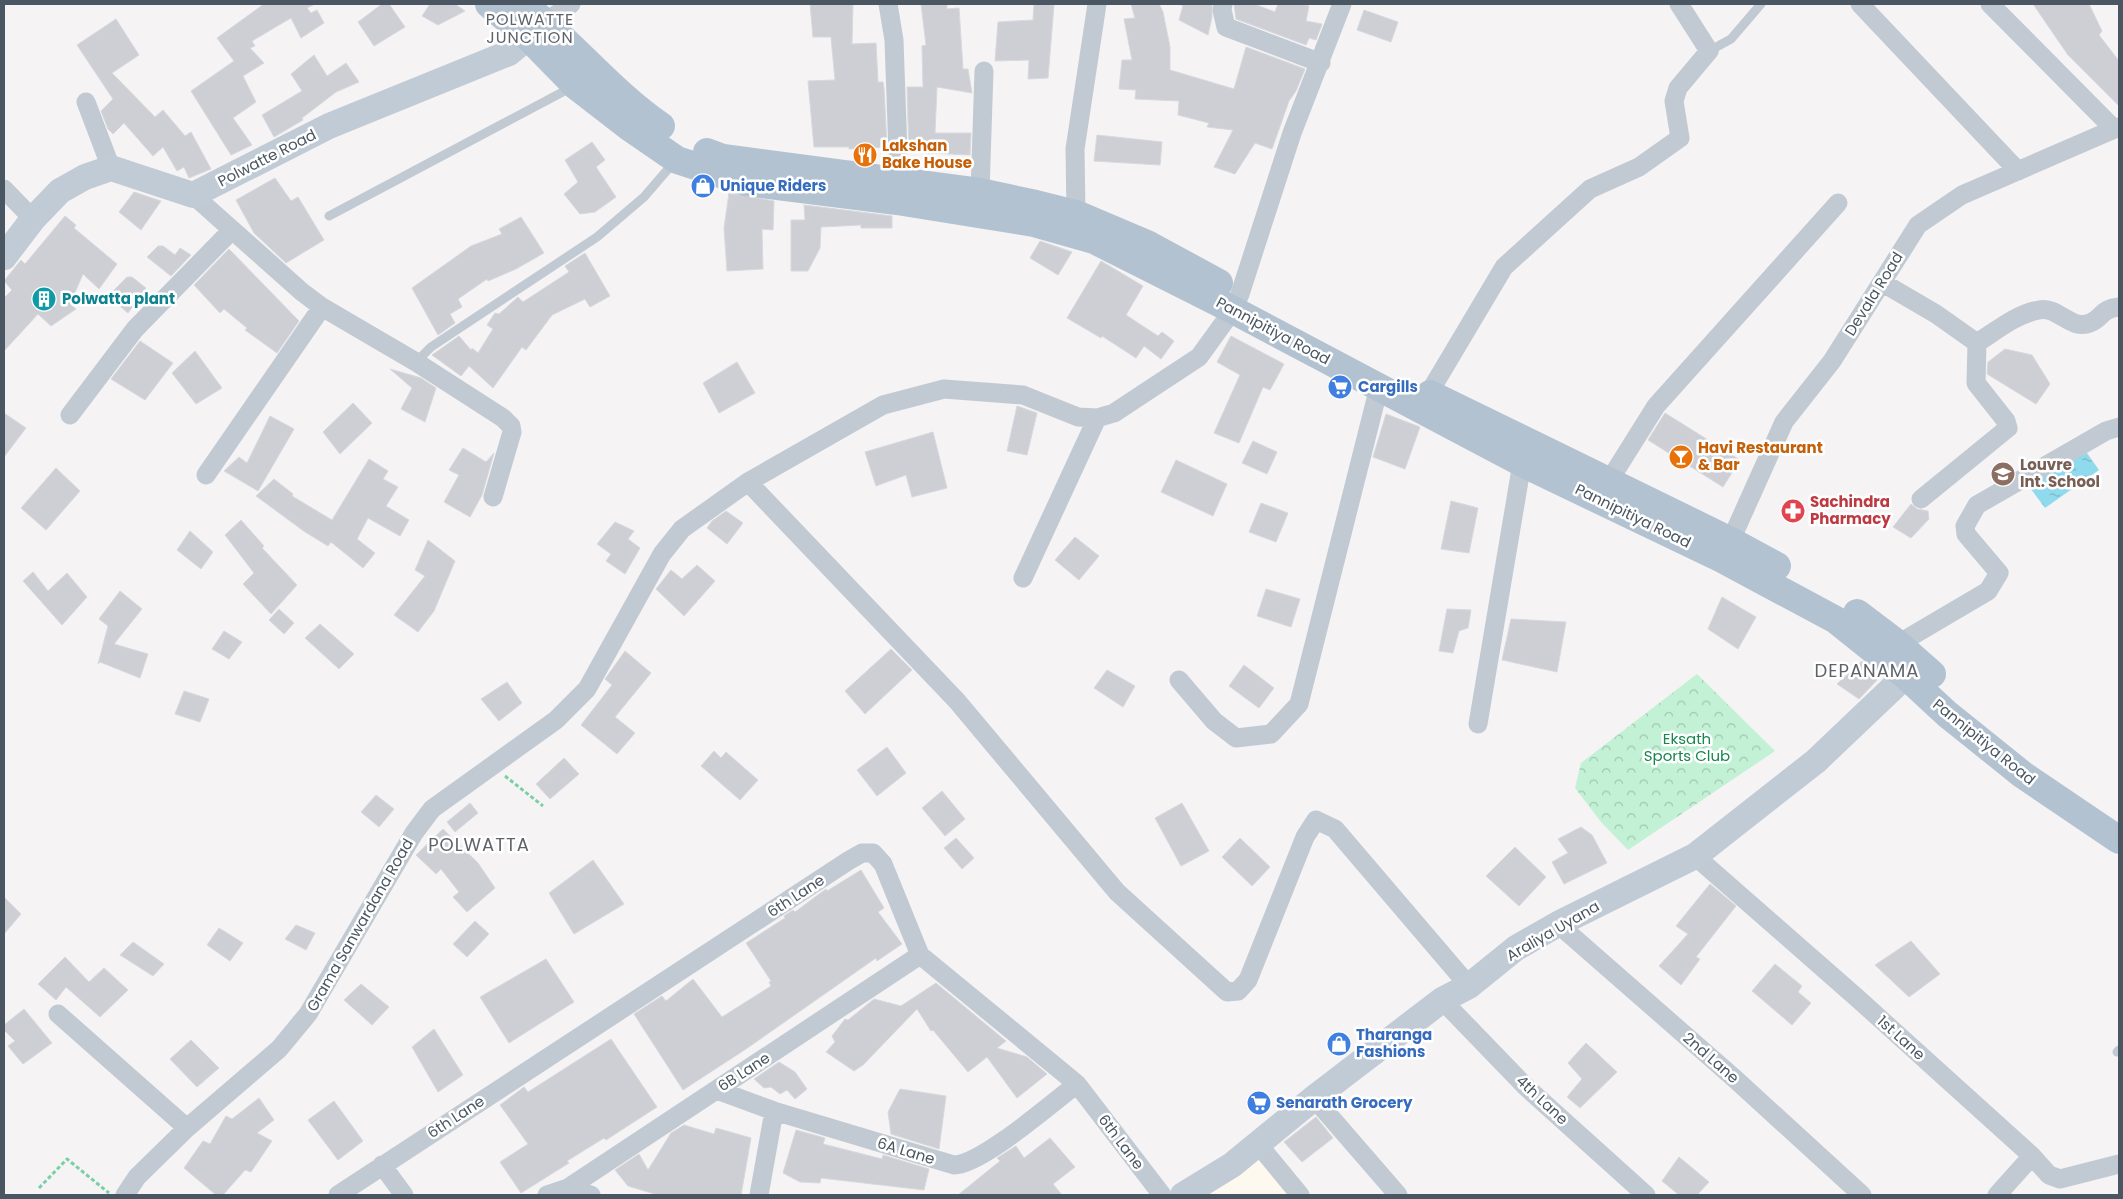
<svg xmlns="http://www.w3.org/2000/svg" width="2123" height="1199" font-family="Poppins,sans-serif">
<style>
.commercial{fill:#fdf9ef}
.park{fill:url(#park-crowns)}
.water{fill:url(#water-ripples)}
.building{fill:#cdcfd5;stroke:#d7d9de}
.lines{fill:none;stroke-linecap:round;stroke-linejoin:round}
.path{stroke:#7ad0a6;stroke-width:3;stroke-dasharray:4 2.5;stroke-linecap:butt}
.lane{stroke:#c1cad2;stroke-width:9}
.street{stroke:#c1cad2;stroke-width:19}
.secondary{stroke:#c1cbd6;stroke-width:26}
.primary{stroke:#b3c2d1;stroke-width:28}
.labels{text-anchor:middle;stroke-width:5;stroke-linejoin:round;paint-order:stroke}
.food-label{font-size:15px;font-weight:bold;fill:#c56008;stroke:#fff;text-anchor:start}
.street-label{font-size:15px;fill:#4a5661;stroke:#fff}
.shop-label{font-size:15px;font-weight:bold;fill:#366cbe;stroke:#fff;text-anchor:start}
.culture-label{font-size:15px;font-weight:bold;fill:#0d838f;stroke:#fff;text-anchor:start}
.education-label{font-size:15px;font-weight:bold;fill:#785e54;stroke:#fff;text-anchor:start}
.health-label{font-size:15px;font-weight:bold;fill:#be3a42;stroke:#fff;text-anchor:start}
.park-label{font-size:15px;fill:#17864f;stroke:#fff}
.neighbourhood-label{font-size:16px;letter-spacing:1px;fill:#5f6368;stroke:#fff}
.quarter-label{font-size:18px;letter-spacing:1px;fill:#5f6368;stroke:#fff}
</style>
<defs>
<pattern id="park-crowns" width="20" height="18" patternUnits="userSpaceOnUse" patternTransform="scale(1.25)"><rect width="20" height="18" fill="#c3f1d5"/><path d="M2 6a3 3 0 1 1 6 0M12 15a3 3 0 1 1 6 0" fill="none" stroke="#a0c6b0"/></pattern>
<pattern id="water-ripples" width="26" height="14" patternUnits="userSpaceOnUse" patternTransform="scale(1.25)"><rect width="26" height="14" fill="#90daee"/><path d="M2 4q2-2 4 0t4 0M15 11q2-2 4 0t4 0" fill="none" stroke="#78b4c4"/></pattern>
</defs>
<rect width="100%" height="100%" fill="#f5f3f3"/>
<!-- commercial -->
<path class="commercial" d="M1254,1148l38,47h-112z"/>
<!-- park -->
<path class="park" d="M1697,674l78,77 -147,99 -27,-28 -26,-34 6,-25z"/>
<!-- water -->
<path class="water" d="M2079,442l20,28 -54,38 -20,-27z"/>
<!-- building -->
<path class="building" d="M264,4h51l-8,4 4,5 6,-3 7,13 -23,15 -10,-20 -39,23 3,5 -5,2 14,15 -21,13 13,26 -23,16 19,27 -21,10 -40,-64 43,-30 -17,-23z
M382,4h7l16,23 -31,19 -16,-24z
M430,4h25l10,7 -27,14 -16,-9z
M810,4h43l-1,40 24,-1 2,39h5l1,6 3,59 -38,2v-2h-35l-6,-66 27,-1 -4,-43h-18z
M921,4h26v5l12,-1 4,61h5l4,24 -35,-6 -2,46h36l-1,22 -61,-3 -2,-65h16l-1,-41 4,-1z
M1034,4l20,1 -6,73 -20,1 1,-19 -34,1 3,-39 35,-2z
M1131,4h28l4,8 7,35v23l64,19 12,-42 59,22 -9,22 -7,10 -17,48 -17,-6 -20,31 -21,-7 19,-37 -26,-3 2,-4 -31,-8 1,-14 -44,-2 1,-9 -17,-1 3,-29h10l-8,-41 11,-1z
M1180,4h32v13l-4,18 -29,-15 4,-14z
M1234,4h20l21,8 3,-8h24l7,2 -3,15 16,3 -1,3 -5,13 -7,-2 -3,7 -70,-26z
M2033,4h56l13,27 -3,4 20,26v45l-51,-51z
M1364,10l34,12 -7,20 -34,-12z
M116,19l23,36 -27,18 43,44 8,-7 22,26 6,-4 20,37 -22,9 -5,-11 -7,4 -14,-24 -10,9 -29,-33 -11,11 -5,-5 -7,-18 12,-12 -36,-54z
M314,55l13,21 19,-13 13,19 -23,10 -34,26 1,2 -29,17 -12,-22 40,-24 -11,-17z
M1097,135l65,7 -2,23 -66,-4z
M592,142l13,18 -9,7 20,30 -21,15 -15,2 -16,-20 14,-12 -13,-22z
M275,178l16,23 7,-4 26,43 -38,23 -32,-30 -18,-33z
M134,192l27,9 -20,29 -22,-18z
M729,193l45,8 -1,29 -11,-1 1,40 -36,2 -3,-43z
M804,205l88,11v12h-31v-3l-40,2 -1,21 -12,23h-17v-51h14z
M65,216l11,9 -2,3 43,36 -18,25 -16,-15 -13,30 6,5 -25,17 -13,-12 -34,37v-53l8,-8 -8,-9 17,-21 4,4z
M521,217l23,36 -28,16 -28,12 -1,-2 -29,20 4,8 -12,7 5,9 -17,12 -26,-47 59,-42 31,-12 -3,-5z
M1040,241l32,11 -14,23 -28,-17z
M158,246h5l12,9 5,-7 11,7 -20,21 -24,-19z
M229,249l70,72 -22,32 -32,-23 2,-2 -23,-19 -4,4 -26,-28z
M585,253l25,43 -20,11 -5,-8 -33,16 -26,35 -4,-3 -29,41 -24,-22 -8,10 -29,-21 27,-19 12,14 1,-2 6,5 15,-24 -6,-4 8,-12 4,1 19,-17 5,5 46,-30 -4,-6z
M1101,261l42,25 -17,29 32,21 4,-4 12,9 -13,18 -17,-13 -8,12 -34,-22 -1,2 -34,-20z
M127,277h5l14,11 -18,25 -20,-17z
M1231,336l53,28 -14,26 -7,-3 -24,56 -25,-10 26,-58 -23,-13z
M140,341l33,22 -28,37 -34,-21z
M2005,349l27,6 18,29 -14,20 -49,-30 1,-12z
M195,351l27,37 -26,16 -24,-31z
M737,362l18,31 -36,20 -16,-30z
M390,369l31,9 15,10 -11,34 -24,-13 11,-21z
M353,403l19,20 -32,31 -17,-22z
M1017,406l20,7 -10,42 -20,-4z
M4,413l22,15 -22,29z
M1665,413l75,47 -17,27 -75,-47z
M1386,414l34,13 -15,42 -32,-12z
M270,416l24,13 -36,62 -34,-20 15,-14 8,6z
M933,432l14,56 -35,9 -6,-22 -30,11 -11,-34z
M1253,441l24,11 -10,22 -25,-11z
M463,448l23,14 8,-9 -12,42 -12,22 -26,-15 15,-27 -10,-5z
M369,459l19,12 -5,8 15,8 -12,19 23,14 -9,16 -32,-18 -11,21 18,14 -12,15 -32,-26 -3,4 -23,-14 -49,-36 18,-17 19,15 -1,2 40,24z
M1176,460l51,24 -14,32 -52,-24z
M56,468l24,23 -34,39 -25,-22z
M1451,501l27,7 -9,45 -28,-4z
M1261,503l27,10 -12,29 -27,-10z
M1911,504l6,5 11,2 1,8 -18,19 -18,-11z
M726,511l17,12 -16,21 -20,-16 5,-7z
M241,520l23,26 -2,2 35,37 -26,29 -28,-30 11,-11 -29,-38z
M615,522l19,9 -6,8 12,9 -15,26 -19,-13 5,-7 -14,-10z
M190,531l23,21 -12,17 -24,-19z
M1075,537l24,19 -20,24 -24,-20z
M428,540l27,21 -21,50 -16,21 -24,-17 31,-39 -10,-6z
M697,565l18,16 -31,35 -28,-27 15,-19 11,9z
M33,572l15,19 19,-18 20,24 -25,28 -39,-44z
M1266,589l34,10 -9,28 -34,-11z
M120,591l22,18 -28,35 34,10 -8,24 -40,-16 -2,2 10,-38 -9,-7z
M1722,597l34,20 -18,32 -30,-20z
M279,609l15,14 -10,11 -15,-14z
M1447,609l24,1 -3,18 -9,3 -6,22 -14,-2z
M1511,619l55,3 -9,50 -55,-12z
M320,624l34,30 -15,15 -34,-31z
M224,631l18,11 -13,17 -17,-10z
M891,649l21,21 -47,44 -20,-23z
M625,651l26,22 -36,44 20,16 -18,21 -36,-29 31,-40 -7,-6z
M1862,661l19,15 -22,23 -22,-15z
M1244,665l30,23 -15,20 -30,-22z
M1107,670l28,16 -12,21 -29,-19z
M507,682l15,21 -23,18 -18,-22z
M184,691l25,8 -9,23 -25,-8z
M887,747l19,26 -29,23 -20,-26z
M714,751l7,7 5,-6 32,28 -18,20 -39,-34z
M564,758l15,16 -29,25 -14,-15z
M942,791l23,28 -20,17 -23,-28z
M376,795l18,14 -15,18 -18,-15z
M470,803l8,10 -23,19 -8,-10z
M1182,803l27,48 -28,15 -26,-48z
M1581,827l11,8 15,28 -43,21 -12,-22 16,-9 -10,-14z
M443,829l35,34 17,25 -28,24 -14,-15 6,-5 -18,-23 -5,5 -20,-19z
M956,838l18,20 -12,11 -18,-21z
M1240,838l30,29 -18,19 -30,-29z
M1515,847l31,30 -27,29 -33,-30z
M593,860l31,44 -50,30 -25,-41z
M861,870l23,38 -6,4 24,32 -25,17 -1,-3 -130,91 -63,41 -49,-76 28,-18 4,5 27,-22 29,38 49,-31 -2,-4 2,-1 -25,-38 39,-25 -1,-2 9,-6 2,2 31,-23 1,2z
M1710,884l26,22 -40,51 4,2 -19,26 -22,-19 29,-32 -12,-8z
M4,897l17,17 -17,20z
M475,921l14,13 -22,23 -14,-13z
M296,925l19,8 -9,17 -21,-11z
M219,928l24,15 -13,18 -23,-16z
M1911,941l29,33 -31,23 -34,-32z
M133,942l31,22 -11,12 -33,-21z
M65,957l24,25 15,-14 24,22 -28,27 -34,-30 -10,13 -18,-16z
M546,959l28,43 -65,41 -29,-46z
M1775,964l27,22 -4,6 13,11 -19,22 -40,-34z
M936,983l70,58 -9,7 30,9 20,17 -30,24 -30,-41 -19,15 -35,-42 -2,1 -14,-22 -54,56 -9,6 -28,-19 9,-10 -3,-6 13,-17 3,1 26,-21 27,7z
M361,984l28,23 -17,18 -28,-25z
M24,1009l28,34 -29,21 -15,-18 7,-5 -11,-11v-5z
M434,1029l29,46 -25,17 -26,-45z
M611,1039l46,68 -51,33 -2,-2 -37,23 2,2 -48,30 -21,-31 28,-18 -28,-39 24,-18 4,5z
M191,1040l28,28 -22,19 -27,-28z
M1586,1043l31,29 -37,36 -13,-11 15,-18 -14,-16z
M779,1062l16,10 12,17 -12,10 -8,-9 -7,4 -9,-7 -7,1 -10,-9z
M900,1089l46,7 -7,53 -48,-15 -3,-22z
M259,1098l15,22 -17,13 15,8 -21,31 -6,-2 -22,25h-7l-32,-27 19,-27 7,3 16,-28 6,3z
M334,1101l29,40 -25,19 -30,-40z
M1316,1117l17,21 -31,24 -18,-20z
M684,1125l30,9 2,-6 35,10 -10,57h-83l-30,-9 -13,-16 24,-16 9,16 23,-37z
M796,1130l29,8 -2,6 59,15 1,-4 46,14 -5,21 -103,-12 -1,5 -20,-1 -17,-9z
M1050,1138l25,29 -22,17 9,11h-104l42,-34 -3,-3 19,-12 8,12z
M1679,1157l30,25 -12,13h-18l-17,-14z"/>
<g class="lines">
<!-- path -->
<path class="path" d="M505,776l38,30
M39,1188l28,-29 42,34"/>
<!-- lane -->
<path class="lane" d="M1709,51l22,-12 30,-35
M329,216l243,-129
M416,362l15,-15 166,-110 47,-40 31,-36
M2117,1052l2,-2"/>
<!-- street -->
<path class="street" d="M888,4l6,36 5,142
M1223,4l-1,6 4,17 95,36
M1860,4l158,167
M1990,4l124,125
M546,22l25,-18
M86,102l25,66
M4,189l29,30
M980,192l4,-121
M193,195l109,97 20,15 94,55 87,56 8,8 1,6 -19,65
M1076,214l-1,-65 22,-145
M1883,283l53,31 41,29
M1977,343c19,-12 39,-29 62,-33 19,-4 32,21 51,13 13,-5 10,-14 29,-16
M1429,393l75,-126 86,-78 49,-22 41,-29 -6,-37 4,-13 31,-37 -30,-47
M70,415l65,-86 97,-99
M206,475l116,-168
M1609,481l47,-75 182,-203
M748,482l209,219 160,191 110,100 11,-1 10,-11 57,-143 11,-17 19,9 134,157
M1921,499l87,-71 -2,-7 -30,-38 1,-40
M1726,551l58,-129 48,-61 86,-136 44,-30 157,-68
M1023,578l74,-160
M1898,644l90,-53 11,-18 -33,-39 -1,-8 12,-21 129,-74 13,-4
M1179,680l35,41 22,17 35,-4 28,-30 80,-317
M1478,724l44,-261
M1695,856l161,141 176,159 17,19 11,4 59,-15
M1558,924l176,154 128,117
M1442,1000l83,86 121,109
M58,1014l129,114
M717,1090l57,21 180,54c27,0 98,-62 123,-81
M1314,1098l84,97
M1257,1143l43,52
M382,1165l22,30
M568,1188l352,-233
M125,1195l12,-18 50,-49 92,-79 29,-35 106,-181 18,-24 124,-89 31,-31 75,-135 20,-25 66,-47 135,-77 61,-16 79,6 55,22 19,1 17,-5 85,-56 34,-47 7,-16 52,-161 50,-129
M338,1195l510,-334 14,-8h11l10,11 37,91 157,129 85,111
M547,1195l21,-7 23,7
M759,1195l15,-84
M1997,1195l35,-39"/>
<!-- secondary -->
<path class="secondary" d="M4,257l29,-38 27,-28 25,-14 26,-9 82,27 136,-69 180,-73 35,-29
M1183,1195l49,-30 82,-67 128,-98 27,-14 47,-38 42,-24 137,-68 121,-95 103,-98"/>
<!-- primary -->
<path class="primary" d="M489,4l40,34 47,48 53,41 48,33 68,22 152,19 137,22 60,17 139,70 289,153 200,96 114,61 70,56 41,38 76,61 96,65
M523,4c49,38 87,87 138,122
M707,152l16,6 257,34 56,12 40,10 73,31 70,38
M1430,394l301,147 46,25
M1857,613l41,31 34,30"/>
</g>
<!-- icons -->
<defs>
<symbol id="restaurant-disc" viewBox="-11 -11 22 22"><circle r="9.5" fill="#e8710a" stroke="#fff"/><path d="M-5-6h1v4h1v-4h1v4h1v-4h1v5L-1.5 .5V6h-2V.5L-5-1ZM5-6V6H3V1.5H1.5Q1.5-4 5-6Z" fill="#fff"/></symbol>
<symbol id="shop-disc" viewBox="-11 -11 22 22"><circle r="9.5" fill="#3f7fe0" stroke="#fff"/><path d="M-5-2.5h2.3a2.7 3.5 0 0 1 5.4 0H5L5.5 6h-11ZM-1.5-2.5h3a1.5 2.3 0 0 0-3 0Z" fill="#fff"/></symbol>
<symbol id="building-disc" viewBox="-11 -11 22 22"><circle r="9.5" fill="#0f9aa8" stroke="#fff"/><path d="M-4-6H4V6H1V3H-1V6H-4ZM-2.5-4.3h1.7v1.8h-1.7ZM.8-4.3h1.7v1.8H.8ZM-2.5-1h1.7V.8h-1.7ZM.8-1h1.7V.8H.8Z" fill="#fff"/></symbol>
<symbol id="supermarket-disc" viewBox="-11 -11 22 22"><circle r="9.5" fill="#3f7fe0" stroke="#fff"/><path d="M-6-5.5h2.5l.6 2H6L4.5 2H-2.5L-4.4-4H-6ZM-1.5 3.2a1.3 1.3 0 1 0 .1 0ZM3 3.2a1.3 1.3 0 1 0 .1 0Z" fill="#fff"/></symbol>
<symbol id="bar-disc" viewBox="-11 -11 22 22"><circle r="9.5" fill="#e8710a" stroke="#fff"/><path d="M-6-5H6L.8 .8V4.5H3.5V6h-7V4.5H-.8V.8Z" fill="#fff"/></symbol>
<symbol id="school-disc" viewBox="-11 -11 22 22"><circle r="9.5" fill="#8d6e63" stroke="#fff"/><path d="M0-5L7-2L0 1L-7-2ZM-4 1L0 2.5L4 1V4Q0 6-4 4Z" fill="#fff"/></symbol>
<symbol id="pharmacy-disc" viewBox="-11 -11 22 22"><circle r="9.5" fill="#e0444e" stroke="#fff"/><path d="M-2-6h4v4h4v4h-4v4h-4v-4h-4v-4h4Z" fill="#fff"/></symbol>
</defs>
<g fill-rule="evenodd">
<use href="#restaurant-disc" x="851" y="141" width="28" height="28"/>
<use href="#shop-disc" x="689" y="172" width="28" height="28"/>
<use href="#building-disc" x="30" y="285" width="28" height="28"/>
<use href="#supermarket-disc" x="1326" y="373" width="28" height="28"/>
<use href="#bar-disc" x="1667" y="443" width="28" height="28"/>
<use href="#school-disc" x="1989" y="460" width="28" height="28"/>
<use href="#pharmacy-disc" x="1779" y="497" width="28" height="28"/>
<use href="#shop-disc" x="1325" y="1030" width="28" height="28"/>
<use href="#supermarket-disc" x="1245" y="1089" width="28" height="28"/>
</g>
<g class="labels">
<!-- food labels -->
<g class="food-label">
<text x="882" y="151">Lakshan<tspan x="882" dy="17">Bake House</tspan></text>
<text x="1698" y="453">Havi Restaurant<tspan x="1698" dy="17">&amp; Bar</tspan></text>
</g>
<!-- street labels -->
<g class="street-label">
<text transform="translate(267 158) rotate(-27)" y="5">Polwatte Road</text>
<text transform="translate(1874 294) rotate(-58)" y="5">Devala Road</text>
<text transform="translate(1273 331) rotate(28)" y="5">Pannipitiya Road</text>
<text transform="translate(1633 516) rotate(26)" y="5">Pannipitiya Road</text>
<text transform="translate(1984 742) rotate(39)" y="5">Pannipitiya Road</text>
<text transform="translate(796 896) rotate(-33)" y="5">6th Lane</text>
<text transform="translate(360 925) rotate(-60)" y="5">Grama Sanwardana Road</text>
<text transform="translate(1553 931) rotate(-30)" y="5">Araliya Uyana</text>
<text transform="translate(1901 1038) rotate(42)" y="5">1st Lane</text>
<text transform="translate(1711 1058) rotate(41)" y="5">2nd Lane</text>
<text transform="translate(744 1072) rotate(-33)" y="5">6B Lane</text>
<text transform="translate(1542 1100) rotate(43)" y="5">4th Lane</text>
<text transform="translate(456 1117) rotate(-33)" y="5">6th Lane</text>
<text transform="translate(1121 1142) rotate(53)" y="5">6th Lane</text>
<text transform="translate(906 1151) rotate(17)" y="5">6A Lane</text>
</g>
<!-- shop labels -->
<g class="shop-label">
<text x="720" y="191">Unique Riders</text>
<text x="1358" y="392">Cargills</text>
<text x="1356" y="1040">Tharanga<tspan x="1356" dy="17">Fashions</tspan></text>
<text x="1276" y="1108">Senarath Grocery</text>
</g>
<!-- culture labels -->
<g class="culture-label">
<text x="62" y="304">Polwatta plant</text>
</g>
<!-- education labels -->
<g class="education-label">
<text x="2020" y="470">Louvre<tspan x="2020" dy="17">Int. School</tspan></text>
</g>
<!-- health labels -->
<g class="health-label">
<text x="1810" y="507">Sachindra<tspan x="1810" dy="17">Pharmacy</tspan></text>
</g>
<!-- park labels -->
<g class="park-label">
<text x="1687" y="744">Eksath<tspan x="1687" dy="17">Sports Club</tspan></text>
</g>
<!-- neighbourhood labels -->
<g class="neighbourhood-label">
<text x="530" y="25">POLWATTE<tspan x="530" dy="18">JUNCTION</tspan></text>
</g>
<!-- quarter labels -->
<g class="quarter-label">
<text x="1867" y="677">DEPANAMA</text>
<text x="479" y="851">POLWATTA</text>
</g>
</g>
<!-- border -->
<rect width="2123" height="1199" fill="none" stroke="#4a5661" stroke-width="10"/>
</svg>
